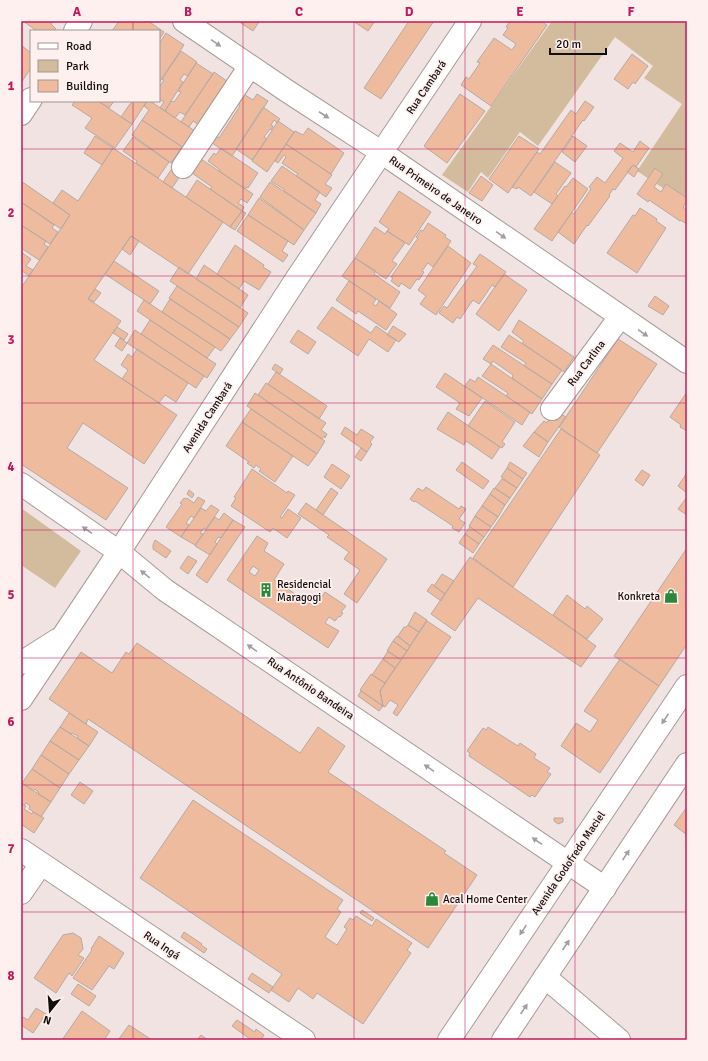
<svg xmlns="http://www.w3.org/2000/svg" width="708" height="1061" font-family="Signika,sans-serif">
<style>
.green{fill:#d3bc9d}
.building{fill:#eebb9e;stroke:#b5aaa4;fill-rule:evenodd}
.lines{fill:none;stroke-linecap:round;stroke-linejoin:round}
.minor-casing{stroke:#a89c9a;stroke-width:24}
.major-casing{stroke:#a89c9a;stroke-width:24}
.minor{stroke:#fff;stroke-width:22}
.major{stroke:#fff;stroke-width:22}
.oneway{fill:#a09e9e}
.grid{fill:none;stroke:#c2185b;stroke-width:1;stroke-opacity:0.55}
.labels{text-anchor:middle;stroke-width:3.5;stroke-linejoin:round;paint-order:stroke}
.street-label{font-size:11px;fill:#120d0d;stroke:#fef0ee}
.poi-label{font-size:11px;fill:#120d0d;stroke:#fef0ee;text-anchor:start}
.neatline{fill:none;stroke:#c2185b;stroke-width:1.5}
.grid-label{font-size:13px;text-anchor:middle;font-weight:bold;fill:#c2185b}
</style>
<rect width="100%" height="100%" fill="#f0e3e1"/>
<!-- green -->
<path class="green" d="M552,21h135v183l-50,-33 45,-67 -38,-26 9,-12 -38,-29 -77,109 -18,-14 -32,46 -7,-6 -13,20 -26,-17z
M21,508l60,43 -26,37 -34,-23z"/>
<!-- building -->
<path class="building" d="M23,21h30l-2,3 5,5 -1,2h-18z
M119,21h29l16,11 -5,8v-9h-47z
M238,21h19l2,1 -6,9z
M353,21h22l-7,10z
M409,21h25l-53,78 -17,-11z
M510,21h31l6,4 -56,81 -30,-21 5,-8 3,2 11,-16 -3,-1 17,-24 18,12 4,-6 -13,-9 5,-7 -2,-1z
M166,33l18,12 -25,38v-39z
M21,45l10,8v15l-10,15z
M181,51l16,11 -9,14 -4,-2 -4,6 3,2 -18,29 -5,-3 4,-6 -5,-3v-12l5,-7 -2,-1z
M632,54l16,12 -13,18 -2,-2 -5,7 -14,-10z
M196,63l17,11 -28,41 -5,-3 -5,6 -10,-7 6,-10 3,1 7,-10 -3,-1z
M214,72l17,12 -29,43 -9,-6 -4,6 -8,-5z
M257,94l11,7 -36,55 -20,-13 5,-7 2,2 21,-32 -2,-2 7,-9 8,5z
M460,94l25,17 -38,52 -23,-17z
M75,101h23l34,23 -17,24 -30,-20 7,-10 -20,-13z
M98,101h16l-5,7z
M132,101h15l-15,23 -11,-7z
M147,101h3l48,32 -11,17 -45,-30 7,-10 -5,-4z
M585,101l9,6 -10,14 -1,-1 -5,7 -47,69 -13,-9 -1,2 -5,-2 25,-35 3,2 31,-44 5,4z
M263,107l17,12 -3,4 -3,-3 -3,5 2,1 -2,4 -1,-1 -6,8 3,2 -15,21 -16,-11z
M142,120l40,27 -11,16 -39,-28z
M278,121l16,11 -27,40 -15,-11z
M308,128l36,25 -13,21 -45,-30 9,-13 8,4z
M95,136l18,12 -11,17 -18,-12z
M519,136l20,13 -31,44 -19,-14z
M573,136l14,10 -12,16 -13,-10z
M133,137l36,25 -11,16 -22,-15 1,-2 -14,-10z
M640,141l9,7 -13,19 -3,-2 -18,25 -2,-1 -4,6 1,1 -22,30 -1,-1 -13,19 -16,-12 14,-20 2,2 17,-25 -2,-2 8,-10 8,6 18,-25 -9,-7 6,-8 13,9z
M286,144l46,31 -7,9 7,4 -6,9 -30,-21 2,-2 -16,-11 4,-6 -2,-2 -6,8 -3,-2z
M113,148l110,74 -35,52 -57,-38 -43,63 33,22 -27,39 83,55 -33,49 -61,-41 -16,25 61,40 -22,32 -85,-56v-176l49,-73 -17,-12 9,-13 16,11z
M221,148l37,25 -10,15 -2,-1 -1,2 -26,-18 1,-1 -12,-9 6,-8 2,2z
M201,159l52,35 -6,9 -6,-4 -3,4 6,4 -2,4 -32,-22 2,-2 -20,-14z
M555,162l16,11 -15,21 2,2 -6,8 -18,-12z
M633,165l6,4 -5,8 -7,-5z
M282,166l38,26 -5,8 6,4 -5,9 -32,-22 1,-1 -14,-9z
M655,168l8,6 -9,13 7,5 5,-8 21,14v3l-4,6 4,3v14l-7,-4v1l-31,-21 -1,2 -11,-8z
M171,170l9,6 -8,12 -9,-6z
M481,176l12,9 -11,16 -13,-8z
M573,178l15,11 -36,52 -18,-12 31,-43 1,1z
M197,180l45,31 -12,16 -44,-30z
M21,181l49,34 -9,14 -40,-27z
M270,182l46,31 -12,17 -44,-33z
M399,191l32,21 -22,33 -22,-14 2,-2 -10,-7z
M259,198l45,32 -10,15 -46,-30z
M21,202l33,23 -2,3 6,4 -8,12 -29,-19z
M640,208l17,11 -1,2 10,7 -29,45 -30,-20 26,-38 2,1z
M242,211l4,2 -11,17 -5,-3z
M248,215l40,26 -6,10 6,4 -5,7 -46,-31z
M428,223l18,12 -1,2 6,4 -18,26 -5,-4 -6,8 2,1 -5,8 -2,-1 -7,10 -9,-6 -2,4 -8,-6 2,-3 -2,-1 27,-39 -2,-1 5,-7 2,1z
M21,225l25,16 -2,3 4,3 -9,13 -18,-12z
M375,227l10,7 2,-3 18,12 -13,18 5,3 -11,15 -31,-21z
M131,236l8,5 -9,14 -8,-6z
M235,245l29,20 -1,2 8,5 -12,18 -15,-9 -5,8 -22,-15z
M448,246l23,17 -35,52 -16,-11 6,-8 -8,-6z
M21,252l10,7 -5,7 7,4 -4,6 -8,-6z
M480,254l26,18 -11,15 -3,-2 -13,19 -6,-4 -13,19 -3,-2 -4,6 -14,-10 5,-7 3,2 30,-42 -4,-2z
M355,258l21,13 -2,3 26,18 -10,16 -48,-32z
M114,261l45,30 -9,13 -45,-30z
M204,265l44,30 -8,13 -44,-29z
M179,267l69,46 -9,14 -69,-46z
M504,274l23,16 -28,41 -23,-17z
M349,281l27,18 -3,5 3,2 3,-5 18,13 -11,16 -28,-19 -2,3 -20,-14z
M177,286l62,41 -9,12 -61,-41z
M95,289l6,4 -7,9 -6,-3z
M655,296l14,10 -6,9 -15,-9z
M170,299l60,40 -9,12 -59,-39z
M144,300l71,47 -8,11 -70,-47z
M332,307l39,26 5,-7 20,14 -8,12 -19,-13 -11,17 -41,-28z
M150,320l66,44 -9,14 -66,-44z
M519,320l55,37 -10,15 -42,-29 2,-2 -12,-9z
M393,326l13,8 -7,8 -12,-7z
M117,327l11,7 -4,6 -11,-7z
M135,330l69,46 -8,12 -69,-45z
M298,330l18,12 -8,12 -18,-12z
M509,335l53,35 -10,14 -28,-18 2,-3 -25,-16z
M120,338l7,5 -5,8 -7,-5z
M618,339l39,25 -60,89 -38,-26z
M493,345l59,39 -10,15 -30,-21 1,-3 -20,-14 -2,3 -8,-5z
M137,349l51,34 -12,19 -11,-7 -6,8 -37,-24 6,-9 -7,-5 7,-11 4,3z
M275,364l8,5 -3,5 -8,-5z
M491,364l51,35 -10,15 -26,-18 2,-3 -26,-17z
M276,372l51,34 -8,13 -51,-35z
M445,373l37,25 -13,18 -13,-7 4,-6 -24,-16z
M478,377l52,35 -8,13 -57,-39 5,-7 5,3z
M266,383l60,40 -5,7 6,4 -2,4 -1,-2 -2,3 -64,-44z
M687,392v39l-7,-4 1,-2 -11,-8z
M255,393l70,48 -8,13 -70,-48z
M485,401l30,21 -13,20 3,2 -3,4 -34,-22z
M251,409l66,45 -9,12 -66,-44z
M448,412l52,35 -8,12 -26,-18 -2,4 -27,-16z
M561,414l5,3 -18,25 -14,-10 10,-11 3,2 2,-4z
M242,422l51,34 -18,26 -16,-11 2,-2 -5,-4 -2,3 -7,-5 2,-1 -23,-16z
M345,427l12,8 4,-6 13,8 -4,5 2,2 -5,8 -26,-18z
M561,429l39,26 -87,132 -40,-29z
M534,432l14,10 -9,15 -16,-11z
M361,448l6,4 -6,9 -6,-4z
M462,462l27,19 -6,8 -27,-19z
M510,462l17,11 -4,6 -16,-11z
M332,464l18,12 -9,13 -17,-12z
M507,468l16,11 -6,9 -16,-11z
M252,469l35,24 1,-2 7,4 -15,22 2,1 6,-9 13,9 -14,20 -14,-10 -3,4 -39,-26 5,-8 -2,-1z
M642,470l8,5 -7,11 -8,-6z
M687,473v20l-9,-7z
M502,479l15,9 -7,10 -15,-10z
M426,487l33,22 2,-3 5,3 -7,10 6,4 -6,9 -7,-4 1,-2 -38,-25 -1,1 -4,-3 8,-11 5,3z
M331,488l7,5 -15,22 -7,-5z
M494,488l16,10 -5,7 -15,-11z
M189,490l5,4 -2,4 -5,-4z
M490,494l15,11 -7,12 -16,-11z
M198,497l7,4 -11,17 -3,-2 -5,7 3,2 -8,12 -15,-10 16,-23 -2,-1 4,-5 2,1 1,-1 7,5z
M687,497v18l-9,-6z
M306,503l81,56 -30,44 -13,-9 16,-24 -16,-11 5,-7 -22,-15 2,-2 -31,-21z
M211,505l8,5 -13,19 -2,-1 -4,5 3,1 -8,11 -14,-8 20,-29 5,3z
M482,506l16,11 -7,10 -16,-11z
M224,513l9,7 -12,18 -3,-1 -3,5 2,2 -7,11 -15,-9 20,-29 4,3z
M475,516l16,11 -7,10 -15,-11z
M233,520l12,7 -38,56 -11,-8z
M470,527l14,10 -5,7 -14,-10z
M465,534l14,10 -6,9 -14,-10z
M257,536l11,7 -4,8 20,13 -10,16 41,27 10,-15 21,14 -5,6 2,1 -3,4 -1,-1 -4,5 -6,-4 -4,6 14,8 -11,17 -101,-68zM253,566l6,4 -4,6 -6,-4z
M155,540l16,11 -5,7 -13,-9v-4z
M687,548v96l-28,42 -45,-30z
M188,556l9,5 -9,13 -8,-6z
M470,557l126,89 -15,21 -103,-69 -23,33 -24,-17z
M442,574l12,7 -9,13 -11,-8z
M432,584l13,10 -4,7 -14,-10z
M567,595l18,14 2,-3 16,13 -16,20 -34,-24z
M415,612l12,8 -8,12 -11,-7z
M427,621l24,16 -54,79 -4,-3 5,-8 -8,-5 -5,7 -2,-1 -3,-15z
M408,625l11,7 -9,14 -12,-10 6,-9h2z
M397,636l13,10 -3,5 -14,-10z
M393,641l14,10 -6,9 -14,-9z
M137,643l163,110 18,-26 27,19 -17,26 118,79 -2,2 33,22 -49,73 -340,-229 -2,5 -37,-25 32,-47 31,21 14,-21 3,2z
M388,651l13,9 -6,8 -12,-9z
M383,659l12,9 -10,15 -13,-8z
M620,659l39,27 -59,87 -39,-27 15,-23 14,9 8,-12 -14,-9z
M371,674l14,9 -5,8 3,15 -23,-16z
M361,691l22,15 -4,5 -21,-15z
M69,713l29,19 -9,14 -12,-8 1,-2 -6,-3 -1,1 -11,-7z
M60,727l29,19 -10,14 -29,-19z
M488,727l30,19 2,-3 16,11 -2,4 16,10 -3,4 4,2 -16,23 -3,-2 -2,2 -61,-41 1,-3 -3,-2 16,-23 3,2z
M50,741l29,19 -10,14 -28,-19z
M41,755l28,19 -9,14 -28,-19z
M32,769l28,19 -9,14 -13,-8 1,-1 -4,-4 -2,2 -11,-8z
M80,782l13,9 -9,13 -13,-9z
M22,783l29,19 -10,15 -12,-8 1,-3 -4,-3 -2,2 -3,-2z
M193,800l150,100 -6,9 4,3 -16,25 12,8 10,-16 -3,-2 6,-9 3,2 3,-4 16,10 4,-7 36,24 -5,7 4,3 -48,71 -46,-31 -4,6 -15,-11 -9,14 -18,-12 11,-16 -142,-96z
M21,803l5,3 -2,3 8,5 1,-2 11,6 -10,15 -13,-9z
M687,807v28l-13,-10z
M554,818h9v4l-5,2 -4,-3z
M362,910l12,8 -2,3 -12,-8z
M184,932l18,12 -1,1 6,4 -3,4 -23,-16z
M73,933l8,5 2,11 -5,6 6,3 -12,18 -3,-3 -13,20 -22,-15 29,-43z
M99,936l25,17 -10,16 -5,-3 -17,24 -19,-12 19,-28 -1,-1z
M252,973l21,14 -4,6 -21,-14z
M78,984l18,12 -7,10 -18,-12z
M36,1008l10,6 -13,19 -12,-8v-6l2,-2 5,3z
M82,1011l28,20 -6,9h-42z
M237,1020l18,12 1,-3 8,6 -3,5h-12l1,-1 -18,-13z
M129,1025l23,15h-34z
M201,1035l7,5h-11z"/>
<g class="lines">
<defs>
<path id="minor" d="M184,21l103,70 94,61 306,210
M75,31l6,-10
M21,114l10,-15
M183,167l67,-101
M552,409l68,-92
M21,484l98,68 46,38 440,298
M21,663l36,-23
M21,699l98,-147 178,-274 173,-257
M21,850l283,190
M21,893l20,-29
M545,977l74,63"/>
<path id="major" d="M449,1040l238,-354
M503,1040l184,-276"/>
</defs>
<!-- minor casing -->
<use href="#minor" class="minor-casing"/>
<!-- major casing -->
<use href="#major" class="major-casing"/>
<!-- minor -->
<use href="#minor" class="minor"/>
<!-- major -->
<use href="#major" class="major"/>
</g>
<!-- one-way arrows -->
<defs><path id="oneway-solid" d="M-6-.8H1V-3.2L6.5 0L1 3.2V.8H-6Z"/></defs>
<g class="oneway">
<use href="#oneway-solid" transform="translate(216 43) rotate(34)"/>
<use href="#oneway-solid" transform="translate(324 115) rotate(33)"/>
<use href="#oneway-solid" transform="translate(501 235) rotate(35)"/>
<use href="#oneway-solid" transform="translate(643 333) rotate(34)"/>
<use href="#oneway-solid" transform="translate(87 530) rotate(-145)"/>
<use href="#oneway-solid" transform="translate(145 574) rotate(-141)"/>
<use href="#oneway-solid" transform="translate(252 648) rotate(-146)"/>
<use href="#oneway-solid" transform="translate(665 719) rotate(124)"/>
<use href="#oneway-solid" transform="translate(429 768) rotate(-146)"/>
<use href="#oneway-solid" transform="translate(537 841) rotate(-146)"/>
<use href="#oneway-solid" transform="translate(626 855) rotate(-56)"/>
<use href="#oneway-solid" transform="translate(523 930) rotate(124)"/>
<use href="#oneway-solid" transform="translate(566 945) rotate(-56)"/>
<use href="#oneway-solid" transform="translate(524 1009) rotate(-56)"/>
</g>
<!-- grid -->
<path class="grid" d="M133,21v10M243,21v1019M354,21v1019M465,21v1019M575,21v1019M133,101v939M21,149h666M21,276h666M21,403h666M21,530h666M21,658h666M21,785h666M21,912h666"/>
<!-- icons -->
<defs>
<symbol id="building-bare" viewBox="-9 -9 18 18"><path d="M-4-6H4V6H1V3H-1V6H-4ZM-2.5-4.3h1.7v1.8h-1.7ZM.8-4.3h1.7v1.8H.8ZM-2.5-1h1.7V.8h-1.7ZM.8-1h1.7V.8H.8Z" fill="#2a883a" stroke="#fef0ee" stroke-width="2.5" paint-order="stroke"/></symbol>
<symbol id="shop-bare" viewBox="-9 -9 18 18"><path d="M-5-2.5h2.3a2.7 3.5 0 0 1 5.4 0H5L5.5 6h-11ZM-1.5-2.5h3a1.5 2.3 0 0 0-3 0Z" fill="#2a883a" stroke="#fef0ee" stroke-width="2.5" paint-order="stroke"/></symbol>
</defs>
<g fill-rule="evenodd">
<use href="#building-bare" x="256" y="580" width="20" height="20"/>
<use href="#shop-bare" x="661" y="586" width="20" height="20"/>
<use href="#shop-bare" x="422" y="889" width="20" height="20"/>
</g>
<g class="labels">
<!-- street labels -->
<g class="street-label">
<text transform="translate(426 87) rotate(-56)" y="4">Rua Cambará</text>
<text transform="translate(436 190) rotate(35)" y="4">Rua Primeiro de Janeiro</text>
<text transform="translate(586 363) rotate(-53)" y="4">Rua Carlina</text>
<text transform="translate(207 417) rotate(-57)" y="4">Avenida Cambará</text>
<text transform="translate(311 688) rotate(34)" y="4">Rua Antônio Bandeira</text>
<text transform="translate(568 863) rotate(-56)" y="4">Avenida Godofredo Maciel</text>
<text transform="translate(162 945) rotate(34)" y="4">Rua Ingá</text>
</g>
<!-- poi labels -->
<g class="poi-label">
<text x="277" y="588">Residencial<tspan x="277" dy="13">Maragogi</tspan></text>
<text x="660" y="600" text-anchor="end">Konkreta</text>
<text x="443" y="903">Acal Home Center</text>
</g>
</g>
<!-- border -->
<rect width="708" height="1061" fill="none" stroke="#fef0ee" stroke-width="44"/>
<!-- legend -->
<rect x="30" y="30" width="130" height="72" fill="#fef0ee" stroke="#a09594"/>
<rect x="38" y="43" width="20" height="6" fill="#ffffff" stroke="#a09594"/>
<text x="66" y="50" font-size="12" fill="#120d0d">Road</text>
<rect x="38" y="60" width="20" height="12" fill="#d3bc9d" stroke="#a09594"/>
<text x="66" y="70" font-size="12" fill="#120d0d">Park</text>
<rect x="38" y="80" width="20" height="12" fill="#eebb9e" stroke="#a09594"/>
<text x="66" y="90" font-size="12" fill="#120d0d">Building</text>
<!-- north arrow -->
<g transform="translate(50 1011) rotate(197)" stroke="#fef0ee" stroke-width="3" paint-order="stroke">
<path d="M0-3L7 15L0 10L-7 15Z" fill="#120d0d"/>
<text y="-6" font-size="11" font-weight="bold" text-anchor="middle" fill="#120d0d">N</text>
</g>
<!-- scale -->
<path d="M550 48v6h56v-6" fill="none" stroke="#120d0d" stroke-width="2"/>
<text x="556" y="48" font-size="12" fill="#120d0d" stroke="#fef0ee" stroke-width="3" paint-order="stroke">20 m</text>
<rect x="22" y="22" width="664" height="1017" class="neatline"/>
<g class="grid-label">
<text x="77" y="16">A</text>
<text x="188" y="16">B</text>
<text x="299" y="16">C</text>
<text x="409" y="16">D</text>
<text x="520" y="16">E</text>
<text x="631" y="16">F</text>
<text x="11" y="90">1</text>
<text x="11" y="217">2</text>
<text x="11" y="344">3</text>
<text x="11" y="471">4</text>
<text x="11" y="599">5</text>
<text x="11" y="726">6</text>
<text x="11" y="853">7</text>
<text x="11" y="980">8</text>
</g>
</svg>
